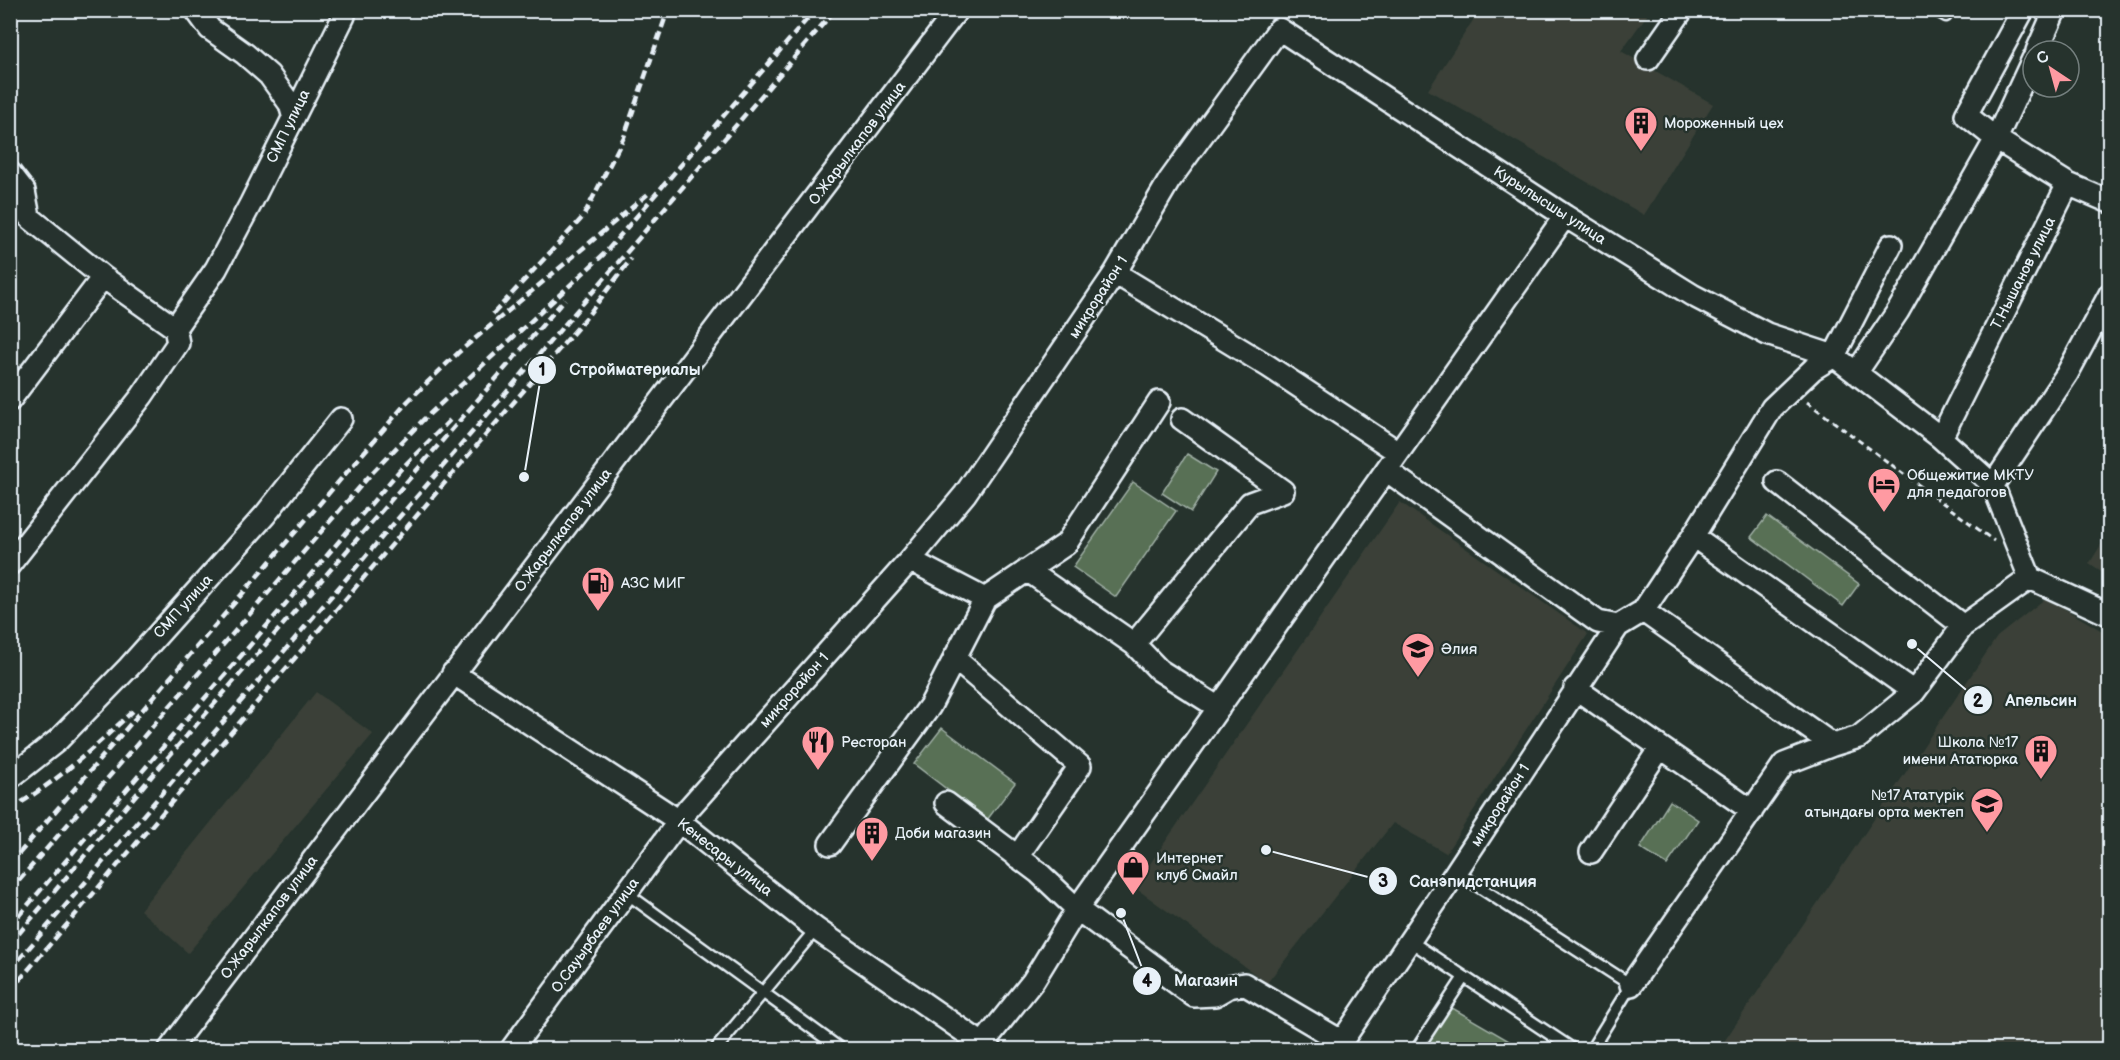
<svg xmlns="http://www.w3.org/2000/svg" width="2120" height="1060" font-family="'Balsamiq Sans',sans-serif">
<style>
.built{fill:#3a4138}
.green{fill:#587055;stroke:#a0b0a6;stroke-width:1.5}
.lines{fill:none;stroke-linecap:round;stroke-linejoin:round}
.lane-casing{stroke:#e8f1f8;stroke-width:15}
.street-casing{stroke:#e8f1f8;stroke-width:26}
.path{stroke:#e8f1f8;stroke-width:3;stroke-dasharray:6 4.5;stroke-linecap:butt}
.lane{stroke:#26332d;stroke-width:10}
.street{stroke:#26332d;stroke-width:21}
.rail{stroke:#e8f1f8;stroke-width:4.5;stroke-dasharray:9 4.5;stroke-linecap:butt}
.labels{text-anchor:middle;stroke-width:5;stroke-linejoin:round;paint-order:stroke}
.poi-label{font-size:15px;fill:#e8f1f8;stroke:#26332d;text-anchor:start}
.street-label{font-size:15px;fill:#e8f1f8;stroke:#26332d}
.leader{fill:none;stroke:#e8f1f8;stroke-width:2}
.callout-dot{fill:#e8f1f8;stroke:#26332d;stroke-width:2}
.mark-label{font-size:18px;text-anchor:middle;font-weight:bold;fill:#111}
.callout-label{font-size:16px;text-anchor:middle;font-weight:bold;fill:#e8f1f8;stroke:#26332d;stroke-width:5;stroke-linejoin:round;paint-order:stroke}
</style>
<rect width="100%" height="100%" fill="#26332d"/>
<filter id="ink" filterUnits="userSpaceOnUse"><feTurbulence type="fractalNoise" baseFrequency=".0167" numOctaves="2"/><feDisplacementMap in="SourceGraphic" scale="12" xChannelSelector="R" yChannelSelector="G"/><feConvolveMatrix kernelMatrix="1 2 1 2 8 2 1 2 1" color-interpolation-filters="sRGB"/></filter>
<g filter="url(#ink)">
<!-- built -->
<path class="built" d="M1479,11h171l-29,40 92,53 -69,111 -216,-125z
M1400,502l188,132 -142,219 -53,-30 -126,160 -133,-96z
M2109,532v45l-20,-13z
M2046,598l63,37 1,394 -13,20h-378l278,-412z
M316,692l57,42 -185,219 -48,-43z"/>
<!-- green -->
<path class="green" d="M1187,454l29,18 -25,40 -29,-19z
M1133,482l43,29 -60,86 -43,-30z
M1767,516l92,68 -16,22 -92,-69z
M942,728l73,55 -28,37 -73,-56z
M1670,801l28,19 -31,45 -27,-17z
M1447,1005l76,44 -102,1z"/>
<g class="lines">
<defs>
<path id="lane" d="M1935,10l11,6 3,-6
M1456,872l175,113 -40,65
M625,892l217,158
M1410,941l164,109
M715,1050l101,-121
M1416,1050l48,-73"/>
<path id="street" d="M196,10l14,19 35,25 24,21 21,29 3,11
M2037,51l18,-41
M1648,59l34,-49
M10,173l14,18 5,26 74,60 72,51 3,15 -36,53 -132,168
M2068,184l42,18
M1115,273l153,93 130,86
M175,328l41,-59 35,-66 93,-187
M1856,373l42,-62 98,-172 -30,-24 57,-105
M10,400l93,-123
M1941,438l127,-254 -72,-45 37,-80
M1386,470l212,152 20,4
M1777,482l186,144 67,-48
M1993,485l74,-111 43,-80
M1693,536l221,156
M1027,570l107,74 25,26 60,38
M985,599l81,-55 93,-142
M1643,611l190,134 26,-8 55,-45 49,-66
M1134,644l116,-141 33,-12 -101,-72
M954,658l126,108 -63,91
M453,673l226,148 137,108 175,121
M1575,688l177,123
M10,778l48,-38 71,-73 136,-152 76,-96
M946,803l92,69 39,37 117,87 21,-1 14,-8 15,-3 97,57
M830,844l100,-138 55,-107 -75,-39
M1591,852l69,-104
M1631,985l153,-221 49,-19
M169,1050l788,-1040
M511,1050l177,-241 222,-249 55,-66 150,-221 54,-92 110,-152 286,187 127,79 75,39 67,22 107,82 52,47 37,93 80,37
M978,1050l55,-69 44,-72 488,-693
M1336,1050l120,-178 162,-246 25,-15 50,-75 79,-128 41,-39 21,-13 57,-111"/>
</defs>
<!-- lane casing -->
<use href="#lane" class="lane-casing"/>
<!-- street casing -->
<use href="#street" class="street-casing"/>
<!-- path -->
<path class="path" d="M1807,402l187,139"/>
<!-- lane -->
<use href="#lane" class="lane"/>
<!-- street -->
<use href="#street" class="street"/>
<!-- rail -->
<path class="rail" d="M493,314l90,-97 41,-80 44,-127
M10,809c46,-26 86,-63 124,-99
M10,864l398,-463 51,-49 189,-158
M10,891l361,-417 52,-54 181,-166 211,-244
M10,926l390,-456 53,-53
M10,944l141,-167 414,-478
M10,970l825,-960
M10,991l575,-672 46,-60"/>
</g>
</g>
<!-- icons -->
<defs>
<symbol id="building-pin" viewBox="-11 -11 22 30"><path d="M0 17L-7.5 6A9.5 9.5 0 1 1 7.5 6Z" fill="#ff9aa2" stroke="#26332d"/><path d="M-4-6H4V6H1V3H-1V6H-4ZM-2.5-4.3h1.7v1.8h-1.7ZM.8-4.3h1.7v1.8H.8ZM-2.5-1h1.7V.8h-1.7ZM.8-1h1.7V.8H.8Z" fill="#111"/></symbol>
<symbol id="hotel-pin" viewBox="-11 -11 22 30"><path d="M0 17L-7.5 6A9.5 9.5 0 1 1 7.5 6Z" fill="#ff9aa2" stroke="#26332d"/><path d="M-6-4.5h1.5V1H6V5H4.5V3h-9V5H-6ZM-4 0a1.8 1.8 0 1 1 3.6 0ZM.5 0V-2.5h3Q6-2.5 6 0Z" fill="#111"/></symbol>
<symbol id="fuel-pin" viewBox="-11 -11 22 30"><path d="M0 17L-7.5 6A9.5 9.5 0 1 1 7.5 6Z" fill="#ff9aa2" stroke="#26332d"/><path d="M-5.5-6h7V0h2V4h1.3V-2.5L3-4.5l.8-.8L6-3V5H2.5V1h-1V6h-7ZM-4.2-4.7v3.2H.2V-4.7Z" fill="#111"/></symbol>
<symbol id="school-pin" viewBox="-11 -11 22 30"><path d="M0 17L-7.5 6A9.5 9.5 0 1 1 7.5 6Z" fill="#ff9aa2" stroke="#26332d"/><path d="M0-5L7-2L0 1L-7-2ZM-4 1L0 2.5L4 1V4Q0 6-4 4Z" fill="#111"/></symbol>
<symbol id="restaurant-pin" viewBox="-11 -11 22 30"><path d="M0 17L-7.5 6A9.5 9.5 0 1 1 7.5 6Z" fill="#ff9aa2" stroke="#26332d"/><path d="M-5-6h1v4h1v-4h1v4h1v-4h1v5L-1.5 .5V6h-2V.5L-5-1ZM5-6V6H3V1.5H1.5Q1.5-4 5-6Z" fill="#111"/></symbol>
<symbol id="shop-pin" viewBox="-11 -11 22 30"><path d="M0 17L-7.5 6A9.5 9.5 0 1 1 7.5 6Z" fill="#ff9aa2" stroke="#26332d"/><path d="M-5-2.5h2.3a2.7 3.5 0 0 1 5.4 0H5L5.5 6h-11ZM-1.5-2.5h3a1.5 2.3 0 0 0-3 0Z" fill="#111"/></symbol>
</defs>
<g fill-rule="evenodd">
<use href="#building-pin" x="1622" y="104" width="38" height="52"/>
<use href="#hotel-pin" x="1865" y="465" width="38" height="52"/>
<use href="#fuel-pin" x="579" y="564" width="38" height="52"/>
<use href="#school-pin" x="1399" y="630" width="38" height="52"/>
<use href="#restaurant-pin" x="799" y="723" width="38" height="52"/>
<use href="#building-pin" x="2022" y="732" width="38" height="52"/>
<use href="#school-pin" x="1968" y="785" width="38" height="52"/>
<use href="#building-pin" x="853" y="814" width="38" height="52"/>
<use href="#shop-pin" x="1114" y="848" width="38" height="52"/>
</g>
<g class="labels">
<!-- poi labels -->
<g class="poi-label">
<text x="1664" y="128">Мороженный цех</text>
<text x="1907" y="480">Общежитие МКТУ<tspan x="1907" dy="17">для педагогов</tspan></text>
<text x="621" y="588">АЗС МИГ</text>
<text x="1441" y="654">Әлия</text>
<text x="841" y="747">Ресторан</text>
<text x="2018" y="747" text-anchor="end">Школа №17<tspan x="2018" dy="17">имени Ататюрка</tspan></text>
<text x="1964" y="800" text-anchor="end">№17 Ататүрік<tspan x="1964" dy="17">атындағы орта мектеп</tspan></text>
<text x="895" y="838">Доби магазин</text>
<text x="1156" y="863">Интернет<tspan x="1156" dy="17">клуб Смайл</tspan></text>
</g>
<!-- street labels -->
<g class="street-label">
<text transform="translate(288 126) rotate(-64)" y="5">СМП улица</text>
<text transform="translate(857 143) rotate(-53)" y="5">О.Жарылкапов улица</text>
<text transform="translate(1550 205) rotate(33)" y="5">Курылысшы улица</text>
<text transform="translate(2023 273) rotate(-63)" y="5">Т.Нышанов улица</text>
<text transform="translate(1098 297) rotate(-57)" y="5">микрорайон 1</text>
<text transform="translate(563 530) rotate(-53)" y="5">О.Жарылкапов улица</text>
<text transform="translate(183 606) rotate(-48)" y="5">СМП улица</text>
<text transform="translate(794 690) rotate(-48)" y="5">микрорайон 1</text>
<text transform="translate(1500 805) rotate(-57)" y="5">микрорайон 1</text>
<text transform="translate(725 857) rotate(38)" y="5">Кенесары улица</text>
<text transform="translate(269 917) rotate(-53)" y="5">О.Жарылкапов улица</text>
<text transform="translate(595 935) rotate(-54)" y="5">О.Сауырбаев улица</text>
</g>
</g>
<!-- callouts -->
<path class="leader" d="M524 477L542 370M1912 644L1978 700M1266 850L1383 881M1121 913L1147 981"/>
<g class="callout-dot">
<circle cx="524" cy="477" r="6"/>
<circle cx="1912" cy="644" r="6"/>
<circle cx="1266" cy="850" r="6"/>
<circle cx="1121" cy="913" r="6"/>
<circle cx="542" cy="370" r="15"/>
<circle cx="1978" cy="700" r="15"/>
<circle cx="1383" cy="881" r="15"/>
<circle cx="1147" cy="981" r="15"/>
</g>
<g class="mark-label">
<text x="542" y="376">1</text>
<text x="1978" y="707">2</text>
<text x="1383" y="887">3</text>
<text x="1147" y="987">4</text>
</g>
<g class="callout-label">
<text x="635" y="375">Стройматериалы</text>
<text x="2041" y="706">Апельсин</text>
<text x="1473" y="887">Санэпидстанция</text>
<text x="1206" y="986">Магазин</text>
</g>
<!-- margin -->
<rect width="2120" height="1060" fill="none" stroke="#26332d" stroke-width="36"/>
<rect x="18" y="18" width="2084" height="1024" fill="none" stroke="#e8f1f8" stroke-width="2" filter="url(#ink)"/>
<!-- north arrow -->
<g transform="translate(2051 69) rotate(324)"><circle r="28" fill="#26332d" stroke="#747f7e" stroke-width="1.5"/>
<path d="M0-4.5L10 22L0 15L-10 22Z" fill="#ff9aa2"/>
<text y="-9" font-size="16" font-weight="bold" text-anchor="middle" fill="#e8f1f8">С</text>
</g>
</svg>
